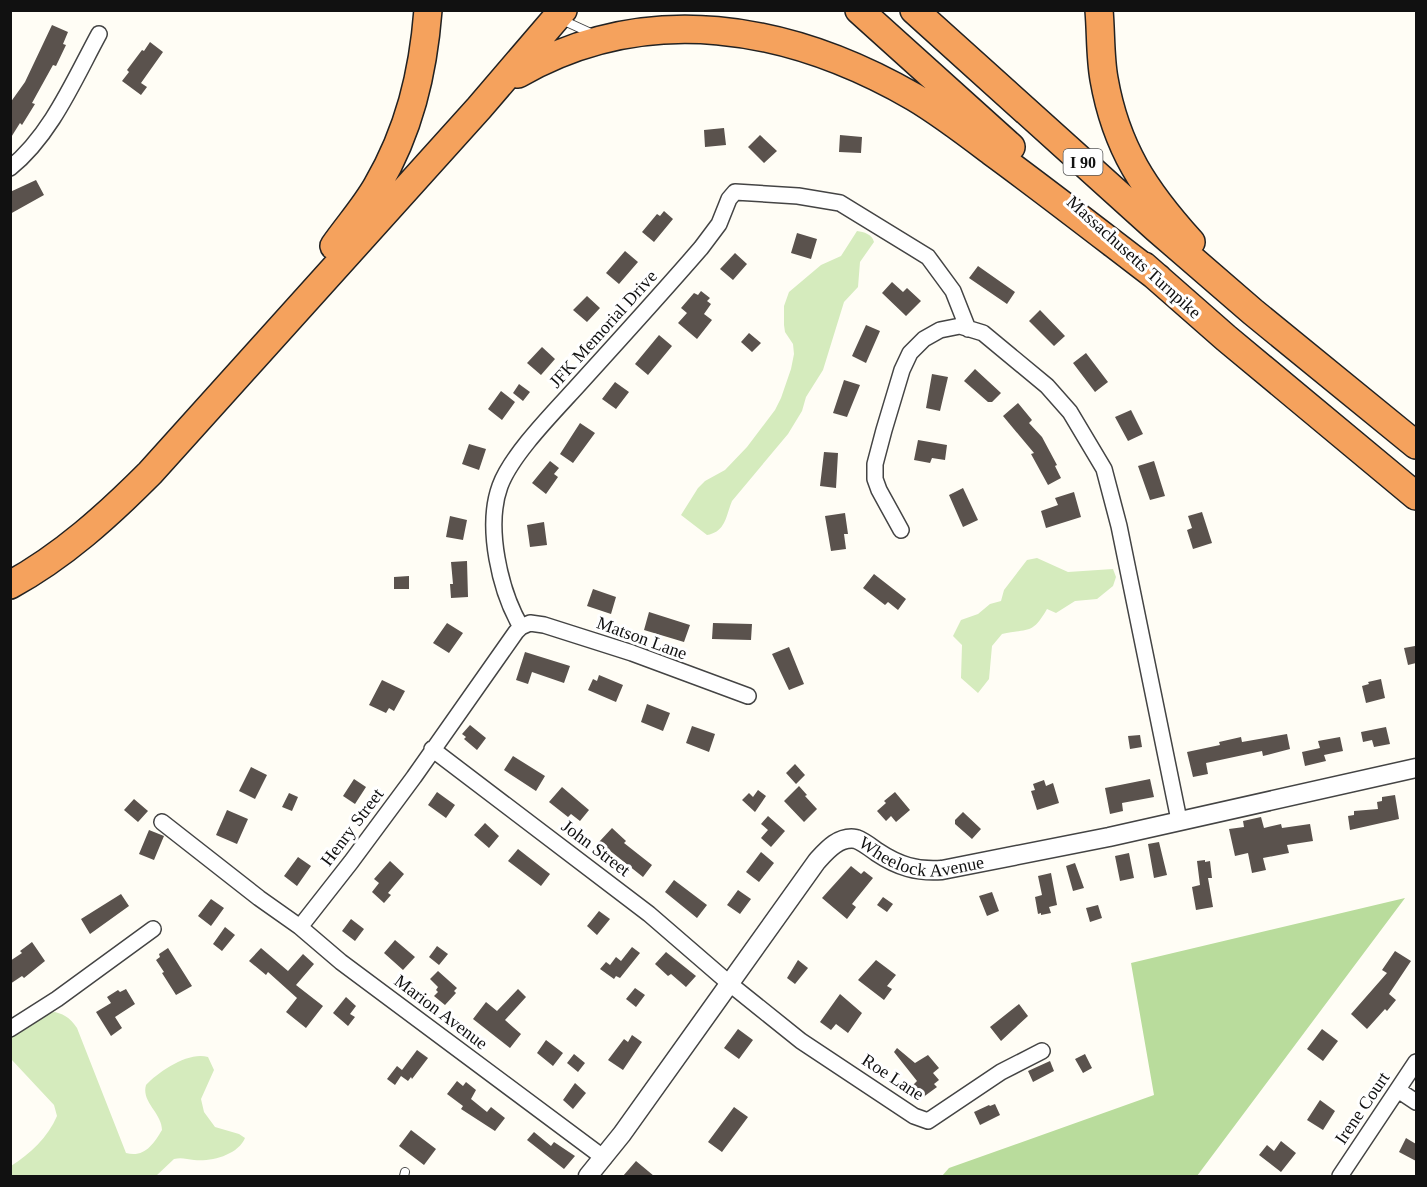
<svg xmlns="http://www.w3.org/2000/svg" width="1427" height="1187" font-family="Georgia,serif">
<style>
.green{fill:#d5ebbd}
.forest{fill:#b9dc9c}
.building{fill:#5a524d}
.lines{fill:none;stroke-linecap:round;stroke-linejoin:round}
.service-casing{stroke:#444;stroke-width:10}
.minor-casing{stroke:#444;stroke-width:18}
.tertiary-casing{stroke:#444;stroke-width:21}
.motorway-casing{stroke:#222;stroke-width:30}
.service{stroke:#fff;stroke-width:8}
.minor{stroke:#fff;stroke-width:15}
.tertiary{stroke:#fff;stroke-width:18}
.motorway{stroke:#f5a25d;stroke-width:27}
.labels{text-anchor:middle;stroke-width:6;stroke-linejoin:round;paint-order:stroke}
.shield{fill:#fff;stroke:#585858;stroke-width:1.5}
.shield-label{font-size:16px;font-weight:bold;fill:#111}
.street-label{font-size:18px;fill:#111;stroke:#fff}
</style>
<rect width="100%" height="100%" fill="#fffdf5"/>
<!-- green -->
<path class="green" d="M857,231c7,1 15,3 17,11l-14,20 -2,25 -14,15 -21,68 -17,27 -4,14 -14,23 -56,67c-6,14 -6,31 -25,34l-26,-20 17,-27 7,-7 20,-11 22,-23 28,-37 6,-12 10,-29 3,-15 -1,-10 -8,-12 -1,-7v-19l5,-14 32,-27 20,-9z
M1037,558l31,14 45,-3 3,8 -3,9 -16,13 -22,2 -19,12 -9,-4c-15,26 -18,19 -45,25l-10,12 -3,33 -11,14 -17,-15 1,-33 -9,-9 8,-16 17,-6 12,-10 11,-3 3,-11 23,-30z
M55,1012c11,3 16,7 22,16l49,125c18,5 27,-8 36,-23 0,-17 -21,-28 -16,-45 13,-14 43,-34 62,-28l6,13 -13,29 3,13 11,15 24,7 6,4c-7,17 -34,24 -51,22 -7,-1 -13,-3 -20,-1l-18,17h-145v-10c19,-12 37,-29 46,-50l-3,-11 -43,-46v-21c10,-12 29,-25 44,-26z"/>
<!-- forest -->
<path class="forest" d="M1405,898l-208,278h-255l7,-8 205,-73 -23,-132z"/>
<!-- building -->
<path class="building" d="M52,25l16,7 -5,12 3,1 -10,21 -3,-1 -21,38 3,1 -13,21 -2,-2 -10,16v-36l15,-21z
M150,42l13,10 -22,31 6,4 -6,8 -19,-14 7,-9 -2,-2 15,-20 2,1z
M724,128l2,17 -21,2 -1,-17z
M760,135l17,16 -13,12 -16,-16z
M840,135l22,2 -1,16 -22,-1z
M36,180l8,15 -34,19v-22z
M664,211l9,8 -19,23 -12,-10 15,-18 3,2z
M797,233l20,6 -6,20 -20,-6z
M625,251l13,11 -19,22 -13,-11z
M735,253l12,11 -14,16 -13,-11z
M978,266l37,26 -8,12 -38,-26z
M892,282l11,10 4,-4 14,13 -15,15 -24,-23z
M701,291l9,7 -3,3 4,3 -7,10 8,6 -15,19 -19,-16 9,-10 -6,-5 13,-15 4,2z
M587,296l13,12 -13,14 -14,-12z
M1040,310l25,26 -11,10 -25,-25z
M866,325l14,6 -14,32 -14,-7z
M749,333l12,10 -9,9 -11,-10z
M659,335l13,11 -24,29 -13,-11z
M542,347l13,12 -14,16 -14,-12z
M1086,353l22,29 -13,10 -22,-29z
M975,369l26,24 -9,9h-4l-24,-21z
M932,374l16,3 -8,34 -14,-3z
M844,380l16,5 -13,32 -14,-4z
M615,382l14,10 -13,17 -14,-10z
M519,384l11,8 -7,9 -10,-8z
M501,391l14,11 -13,18 -14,-11z
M1018,403l14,17 -3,3 13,14 15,28 -2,1 6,12 -13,7 -17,-31 3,-1 -31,-37z
M1131,410l12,24 -15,7 -13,-24z
M580,423l15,10 -22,30 -13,-9z
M918,440l29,5 -2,15 -13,-2 -2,5 -16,-3z
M469,444l17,5 -7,21 -17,-6z
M824,452l14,1 -2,35 -16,-2z
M550,461l9,7 -5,6 4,3 -12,17 -14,-11z
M1154,461l11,35 -15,4 -12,-34z
M963,488l15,32 -15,7 -14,-32z
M1074,492l7,25 -35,11 -5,-17 17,-6 -3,-7z
M1202,512l10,31 -19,6 -6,-19 5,-2 -4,-12z
M845,513l3,21h-4l2,15 -15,2 -6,-35z
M450,516l17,4 -4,20 -17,-3z
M544,522l3,23 -17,2 -3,-22z
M467,561l1,36 -17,1 -1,-14h3l-2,-22z
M874,574l32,25 -8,11 -10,-8 -3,3 -22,-17z
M409,576v13h-15v-12z
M593,589l23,8 -5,17 -24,-8z
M649,612l41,13 -6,17 -40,-12z
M447,623l16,10 -14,20 -16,-10z
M713,623l39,1 -1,16 -39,-1z
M1415,646l1,17 -8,2 -4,-17z
M789,647l15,37 -15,6 -17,-36z
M525,652l45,14 -6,17 -32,-11 -4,12 -12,-4z
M599,675l24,10 -7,17 -28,-12 5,-11 4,2z
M1381,679l4,19 -19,5 -4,-17 7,-2 -1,-2z
M382,680l23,11 -11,20 -5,-3 -3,5 -17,-8z
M647,704l23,9 -7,18 -22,-9z
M470,725l16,13 -9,12 -13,-11 2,-2 -4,-3z
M692,726l23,8 -6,18 -23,-9z
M1386,727l4,17 -16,3 -2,-7 -9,2 -2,-10z
M1287,734l3,15 -27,7 -1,-5 -56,12 2,11 -15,3 -6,-25 33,-7 -1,-3 22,-5 1,5z
M1140,735l2,12 -12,2 -2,-13z
M1340,737l3,14 -19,4 2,6 -21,5 -3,-14 18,-4 -2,-7z
M513,756l32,20 -9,15 -32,-21z
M795,764l10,11 -9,9 -10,-11z
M251,767l16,8 -12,24 -16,-8z
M354,779l12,8 -11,17 -12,-8z
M1150,779l4,18 -32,6 1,8 -13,3 -5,-26z
M1044,780l2,6 7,-3 6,20 -22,7 -6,-19 4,-1 -2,-6z
M799,786l8,9 -2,1 12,13 -13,13 -20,-21z
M562,787l27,23 -9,11 -9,-7 -3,3 -19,-15z
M758,790l8,6 -11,16 -13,-12 7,-7 4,4z
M437,792l18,13 -9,13 -18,-13z
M895,792l15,18 -14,12 -5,-6 -5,5 -9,-10 9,-8 -2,-2z
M289,793l9,4 -6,14 -10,-4z
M1395,795l4,24 -49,11 -2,-14 6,-1v-4l24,-2 -1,-7 5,-1v-4z
M134,799l14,12 -10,11 -14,-12z
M227,810l21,9 -11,25 -21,-9z
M963,812l18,17 -9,10 -17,-15v-4z
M768,816l17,15 -14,16 -10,-9 7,-8 -7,-6z
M1261,817l3,11 17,-4 1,4 28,-4 3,17 -26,4 2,8 -26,5 3,12 -14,3 -4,-20 -13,3 -6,-27 15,-2 -1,-6z
M485,823l14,13 -10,12 -15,-13z
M612,828l14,13 -2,2 28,22 -9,12 -44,-35z
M149,830l15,6 -10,24 -15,-6z
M1159,842l8,33 -13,3 -6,-34z
M518,849l32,25 -9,12 -33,-25z
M761,852l13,11 -15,19 -13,-10z
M1129,853l5,25 -14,3 -5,-25z
M298,857l13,9 -14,20 -13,-10z
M1205,860v2l5,-1 2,17h-4l5,29 -17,3 -4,-23 8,-2 -3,-24z
M390,861l14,13 -16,19 3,2 -7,8 -12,-11 7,-9 -5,-4z
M1075,863l9,25 -11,3 -7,-25z
M851,866l10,8 3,-3 9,7 -21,26 4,3 -9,12 -25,-21z
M1051,873l6,32 -8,2 2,6 -10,2v-2l-3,1 -3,-17 7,-2 -4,-19z
M674,880l33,25 -10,13 -32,-26z
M738,890l13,9 -11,15 -13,-9z
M992,892l7,19 -12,5 -8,-20z
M121,894l8,12 -39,28 -9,-15z
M883,897l10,7 -6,8 -10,-7z
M211,899l13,9 -13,18 -13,-10z
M1098,905l4,13 -12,4 -4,-14z
M599,911l11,8 -13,16 -10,-9z
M351,919l13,10 -9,12 -13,-10z
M225,927l10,8 -13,16 -9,-7z
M395,940l20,17 -12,13 -19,-17z
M32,942l13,19 -21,17 -2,-2 -12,8v-23l12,-8 -2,-2z
M437,946l11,8 -9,11 -10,-8z
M632,947l8,6 -20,25 -4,-2 -2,3 -14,-10 6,-7 4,3 6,-8 5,4z
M168,948l24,38 -16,9 -14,-22 2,-1 -8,-12 4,-3 -1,-3z
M261,948l27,23 15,-17 11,10 -18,21 27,21 -17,22 -20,-16 11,-14 -29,-26 -2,3 -17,-14z
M1395,951l16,10 -22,33 7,6 -9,11 -2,-2 -18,20 -16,-15 36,-41 -5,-3z
M666,952l30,24 -10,11 -15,-13 -3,2 -13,-12z
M798,960l10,8 -13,16 -8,-6z
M876,960l20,15 -9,11 5,3 -8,11 -26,-20z
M438,971l19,17 -3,3 2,2 -11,12 -11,-9 4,-4 -2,-2 2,-3 -8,-8z
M635,988l10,7 -9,12 -10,-8z
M126,989l9,15 -20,13 7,11 -11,8 -15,-24 15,-9 -4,-6 11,-7 2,2z
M518,989l8,8 -21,23 16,14 -11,14 -37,-29 13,-17 11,9z
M840,994l22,19 -14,20 -12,-9 -5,6 -11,-8z
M346,997l10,9 -6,8 5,3 -7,9 -15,-13z
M1019,1004l9,12 -27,25 -11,-14z
M738,1029l15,11 -14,19 -15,-11z
M1322,1029l16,12 -15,20 -16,-12z
M632,1035l10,7 -19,28 -15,-10 16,-21 4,3z
M546,1040l17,13 -10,13 -16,-13z
M897,1048l18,15 13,-8 11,13 -6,5 6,7 -5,4 3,3 -15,11 -10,-12 5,-5 -23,-29z
M417,1050l11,8 -16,21 -1,-2 -3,4 -7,-5 -6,9 -8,-6 10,-13 5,4z
M574,1054l11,9 -7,9 -11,-9z
M1085,1054l7,14 -9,5 -8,-14z
M1050,1061l4,10 -21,11 -5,-11z
M457,1081l6,5 3,-4 10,8 -5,9 16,13 4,-5 14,11 -10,13 -34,-22 2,-3 -16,-12z
M575,1083l11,10 -13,16 -10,-9z
M1320,1100l15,11 -12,19 -16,-10z
M995,1104l5,11 -20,10 -6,-13 15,-7 1,1z
M734,1107l14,10 -26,35 -14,-10z
M411,1130l25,19 -12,16 -25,-19z
M534,1132l17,14 3,-4 21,14 -11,13 -37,-29z
M1406,1138l10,6v17l-17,-9z
M1281,1141l15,12 -15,19 -22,-17 8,-10 7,6z
M636,1161l18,15h-31z"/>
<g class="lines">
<defs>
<path id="service" d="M560,19l35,16
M404,1176l1,-4"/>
<path id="minor" d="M10,168c41,-33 64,-88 89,-134
M901,530l-22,-40 -4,-11v-15l9,-34 18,-60 8,-17 14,-14 16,-9 20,-4 23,7 64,53 23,26 34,57 15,57 60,294
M521,627l9,-4 14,2 88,28 116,43
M432,749l217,165 81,70 71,57 113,75 14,5 73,-49 41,-21
M162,822l97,76 41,29 41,35 263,196
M300,927l51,-65 63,-85 102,-145 5,-5c-21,-36 -36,-100 -21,-141 12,-33 58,-78 82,-105 40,-44 80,-88 119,-133l18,-24 10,-25 6,-7 63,4 42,7 88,54 25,34 15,38
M10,1029l47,-30 96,-70
M1398,1090l18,12
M1340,1176l76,-114"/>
<g id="tertiary">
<path id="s1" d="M588,1176l34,-42 195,-273c10,-11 22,-25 39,-22 8,3 14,8 21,13 21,14 40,20 65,18l167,-33 307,-69"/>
</g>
<path id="motorway" d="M859,10l152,137
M914,10l243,219 96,83 163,133
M1099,10c2,23 1,47 5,69 12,69 41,112 87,163
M518,74c129,-74 271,-49 396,23 27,16 53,36 78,55 56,41 111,84 166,126
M334,246c14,-20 31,-39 43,-60 32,-55 46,-112 51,-176
M1144,266l82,72 190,158
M10,585c53,-29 97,-69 140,-112l329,-365 84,-98"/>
</defs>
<!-- service casing -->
<use href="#service" class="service-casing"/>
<!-- minor casing -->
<use href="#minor" class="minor-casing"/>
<!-- tertiary casing -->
<use href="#tertiary" class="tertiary-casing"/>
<!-- motorway casing -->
<use href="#motorway" class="motorway-casing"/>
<!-- service -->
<use href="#service" class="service"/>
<!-- minor -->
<use href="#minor" class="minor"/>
<!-- tertiary -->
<use href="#tertiary" class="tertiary"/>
<!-- motorway -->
<use href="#motorway" class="motorway"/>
</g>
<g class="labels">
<!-- shield labels -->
<rect class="shield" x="1063.5" y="149" width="39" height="26" rx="4.5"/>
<g class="shield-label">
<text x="1083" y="168">I 90</text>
</g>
<!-- street labels -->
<g class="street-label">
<text transform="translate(1134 257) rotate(42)" y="6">Massachusetts Turnpike</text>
<text transform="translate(603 329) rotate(-48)" y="6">JFK Memorial Drive</text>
<text transform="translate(642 638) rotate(20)" y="6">Matson Lane</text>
<text transform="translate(352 827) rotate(-53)" y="6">Henry Street</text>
<text transform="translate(596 848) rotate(37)" y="6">John Street</text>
<text dy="6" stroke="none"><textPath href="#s1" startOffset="507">Wheelock Avenue</textPath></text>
<text transform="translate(441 1012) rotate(37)" y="6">Marion Avenue</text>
<text transform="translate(893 1077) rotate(33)" y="6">Roe Lane</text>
<text transform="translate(1362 1108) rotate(-56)" y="6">Irene Court</text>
</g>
</g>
<!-- border -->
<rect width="1427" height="1187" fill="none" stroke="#111111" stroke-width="24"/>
</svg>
